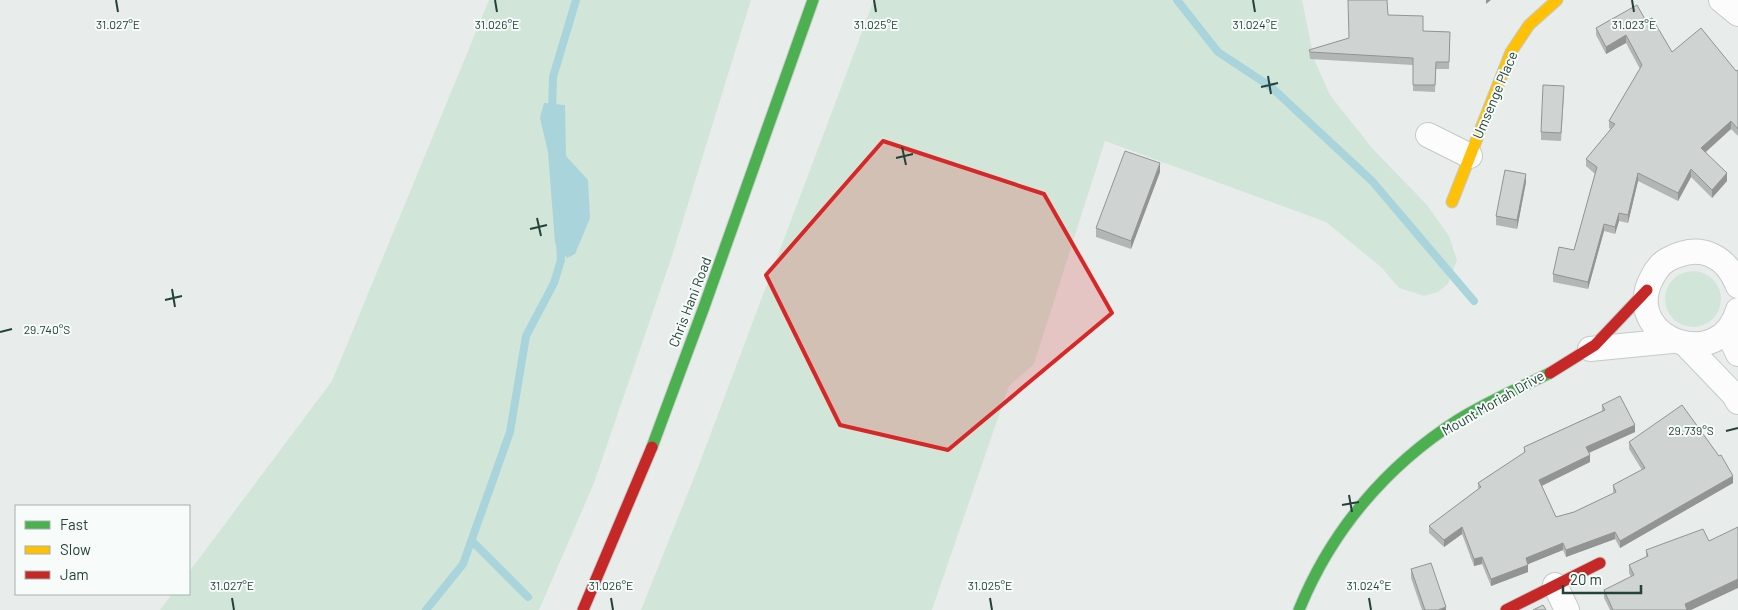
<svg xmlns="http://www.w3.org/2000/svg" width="1738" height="610" font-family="Barlow,sans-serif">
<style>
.green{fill:#d1e6d8}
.water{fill:#a9d4db}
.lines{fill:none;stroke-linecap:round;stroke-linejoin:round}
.stream{stroke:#a9d4db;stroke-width:8}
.street-casing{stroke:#c5cac8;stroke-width:26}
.fast-casing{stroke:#c3cbc8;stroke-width:13}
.slow-casing{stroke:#c3cbc8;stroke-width:13}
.jam-casing{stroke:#c3cbc8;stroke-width:13}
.street{stroke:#fcfcfc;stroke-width:24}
.fast{stroke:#4caf50;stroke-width:11}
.slow{stroke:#ffc107;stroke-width:11}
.jam{stroke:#c62828;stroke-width:11}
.wall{fill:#b2b6b5}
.shaded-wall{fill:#919493}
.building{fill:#cfd4d2;stroke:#919493}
.marked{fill:#d62828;fill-opacity:0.2;stroke:#d62828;stroke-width:4;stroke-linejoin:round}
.ticks{fill:none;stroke:#24423a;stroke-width:2}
.labels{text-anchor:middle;stroke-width:4;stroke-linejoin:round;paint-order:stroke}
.street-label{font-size:14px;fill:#24423a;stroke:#f7fbf9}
.ticks-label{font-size:12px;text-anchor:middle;fill:#24423a;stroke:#f7fbf9;stroke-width:4;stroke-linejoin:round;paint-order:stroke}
</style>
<rect width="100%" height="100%" fill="#e8edeb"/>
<!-- green -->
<path class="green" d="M489,0h262l-80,259 -77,224 -55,127h-379l12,-16h17v-22l143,-191z
M874,0h428l12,59 16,36 42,53 55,57 22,31 8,24 -9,24 -10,8 -14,4 -25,-8 -18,-21 -55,-45 -221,-81 -71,223 -25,22 -77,224h-291l56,-140z
M1665 299a28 28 0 1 1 56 0a28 28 0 1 1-56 0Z"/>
<!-- water -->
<path class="water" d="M544,103l21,2 1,51 22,24 2,38 -15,36 -8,4 -12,-15 -7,-91 -8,-34z"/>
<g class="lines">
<!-- stream -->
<path class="stream" d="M1177,0l41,52 53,35 101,94 102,120
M552,114l1,-37 23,-77
M472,541l56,56
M426,610l37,-46 47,-132 16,-96 28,-53 7,-23 -1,-20"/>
<defs>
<path id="street" d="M1721,0l17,14
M1428,135l42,21
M1738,286c-6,-14 -13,-25 -27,-31 -15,-7 -31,-2 -44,5 -9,5 -14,15 -18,24 -22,56 71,89 89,26
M1727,331l11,23
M1686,345l48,50 4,7
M1590,349l82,-8
M1555,585l12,25"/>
<path id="fast" d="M652,447l52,-140 109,-307
M1299,610c32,-79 87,-144 159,-190 29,-18 61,-32 92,-47"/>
<path id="slow" d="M1452,202l59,-150 18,-27 28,-25"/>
<path id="jam" d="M1550,373l45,-28 52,-55
M583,610l69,-163
M1506,610l94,-47"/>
</defs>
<!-- street casing -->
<use href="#street" class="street-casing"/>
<!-- fast casing -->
<use href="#fast" class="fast-casing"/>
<!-- slow casing -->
<use href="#slow" class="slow-casing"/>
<!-- jam casing -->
<use href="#jam" class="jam-casing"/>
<!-- street -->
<use href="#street" class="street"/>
<!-- fast -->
<use href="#fast" class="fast"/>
<!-- slow -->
<use href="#slow" class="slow"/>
<!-- jam -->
<use href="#jam" class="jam"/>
</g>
<!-- wall -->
<path class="wall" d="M1388,15l35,16 27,1 -1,37h-13l-1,23 -22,-1v-26l-103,-6 -1,-9 40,-12z
M1646,21l26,31 64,19 2,-1v66l-7,-7 -25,23 21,29 -15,17 -21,-21 -13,24 -40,-20 -10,42 -9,-2 -4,13 -11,-3 -16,58 -35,-7v-8l21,-24 21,-76 -9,-8v-7l25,-30 -2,-1v-7l31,-52 -14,-26 -20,11 -10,-19v-7z
M1564,94l-3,47 -20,-1v-8z
M1160,172l-29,77 -35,-12v-9z
M1526,182l-9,47 -21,-4v-9z
M1602,405l33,27 -46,21 1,9 -48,24 14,31 18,-5 40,-19 -1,-1v-7l29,-15 -13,-21v-7l104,41 -113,65 -5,-9 -49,18 -3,-7 -35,14v8l-37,14 -9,-22 -8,2 -12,-32 -18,13 -15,-14v-7l49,-37v-6l46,-30v-6l78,-36z
M1646,550l45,60h-81l-6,-12v-8l27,-13 -2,-4v-8l17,-8z
M1411,569l35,41h-24l-11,-32z"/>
<!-- shaded-wall -->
<path class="shaded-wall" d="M1486,0h5l-5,4z
M1626,35v8l-20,11v-7z
M1731,121v8l-30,27v-8z
M1160,163v9l-29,77v-8z
M1691,169v8l-13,24v-8z
M1638,173v8l-10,42v-8z
M1727,173v8l-15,17v-8z
M1526,174v8l-9,47v-9z
M1619,213v8l-4,13v-7z
M1604,224v7l-16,58v-7z
M1635,425v7l-49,22v-7z
M1590,455v7l-51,25v-7z
M1733,476v7l-113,65v-7z
M1462,527v7l-18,13v-7z
M1615,532v7l-49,18v-7z
M1563,543v7l-37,15v-7z
M1482,557v7l-8,2v-7z
M1528,565v7l-37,14v-7z
M1738,579v9l-47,22h-6v-6z
M1446,607v3h-8z"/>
<!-- building -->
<path class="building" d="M1348,0h39l1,15 35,1v15l27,1 -1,30h-13l-1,23h-22v-27l-103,-6 -1,-2 40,-12z
M1637,5l9,16 6,-3 20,34 29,-24 35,43 2,-1v59l-7,-8 -30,27 26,25 -15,17 -21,-21 -13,24 -40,-20 -10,42 -9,-2 -4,14 -11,-3 -16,58 -35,-8 6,-27 15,3 23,-83 -11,-8 29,-35 -6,-3 33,-56 -16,-30 -20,12 -10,-19z
M1543,85l21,1 -3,47 -20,-1z
M1125,151l35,12 -29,78 -35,-13z
M1505,170l21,4 -9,46 -21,-4z
M1620,396l15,29 -49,22 4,8 -51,25 17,37 18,-5 42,-20 -3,-7 32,-17 -16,-26 53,-37 37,51 2,-1 12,21 -113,65 -5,-9 -49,18 -3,-7 -37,15 2,7 -37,14 -9,-22 -8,2 -12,-32 -18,13 -15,-14 52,-39 -3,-4 47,-31 -1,-5 81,-37 -3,-5z
M1738,527v52l-53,25 2,6h-74l-9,-20 30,-15 -5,-10 19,-9 -2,-6 57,-21 6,12z
M1431,563l15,44 -8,3h-13l-14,-41z
M1543,605l3,5h-13z"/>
<!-- marked area -->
<path class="marked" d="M883,141l161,53 68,119 -164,137 -108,-25 -74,-150z"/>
<!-- ticks -->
<path class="ticks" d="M116,0l2,12M495,0l2,12M874,0l2,12M1253,0l2,12M1632,0l2,12M1268,76l3,18M1261,87l17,-4M902,147l4,18M896,158l17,-4M537,218l4,18M530,229l17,-4M172,289l3,18M165,300l17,-4M0,332l12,-3M1726,431l12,-3M1349,495l3,17M1342,505l17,-3M232,598l2,12M611,598l2,12M990,598l2,12M1369,598l2,12"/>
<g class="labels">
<!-- street labels -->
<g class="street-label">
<text transform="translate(1495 95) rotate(-67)" y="5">Umsenge Place</text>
<text transform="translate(690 302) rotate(-69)" y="5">Chris Hani Road</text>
<text transform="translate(1493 403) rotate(-30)" y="5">Mount Moriah Drive</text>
</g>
</g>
<g class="ticks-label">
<text x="118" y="29">31.027°E</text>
<text x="497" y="29">31.026°E</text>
<text x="876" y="29">31.025°E</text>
<text x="1255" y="29">31.024°E</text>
<text x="1634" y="29">31.023°E</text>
<text x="47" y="334">29.740°S</text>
<text x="1691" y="435">29.739°S</text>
<text x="232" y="590">31.027°E</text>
<text x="611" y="590">31.026°E</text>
<text x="990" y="590">31.025°E</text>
<text x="1369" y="590">31.024°E</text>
</g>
<!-- legend -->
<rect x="15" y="505" width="175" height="90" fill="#f7fbf9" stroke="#a3b1ad"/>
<rect x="25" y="521" width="25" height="8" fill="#4caf50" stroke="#a3b1ad"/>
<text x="60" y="530" font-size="15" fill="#24423a">Fast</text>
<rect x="25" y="546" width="25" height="8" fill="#ffc107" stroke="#a3b1ad"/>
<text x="60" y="555" font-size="15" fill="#24423a">Slow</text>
<rect x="25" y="571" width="25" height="8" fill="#c62828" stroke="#a3b1ad"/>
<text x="60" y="580" font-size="15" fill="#24423a">Jam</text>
<!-- scale -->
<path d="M1563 585v8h78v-8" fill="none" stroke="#24423a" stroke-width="2.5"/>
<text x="1570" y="585" font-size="15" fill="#24423a" stroke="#f7fbf9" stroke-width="4" paint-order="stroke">20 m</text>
</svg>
